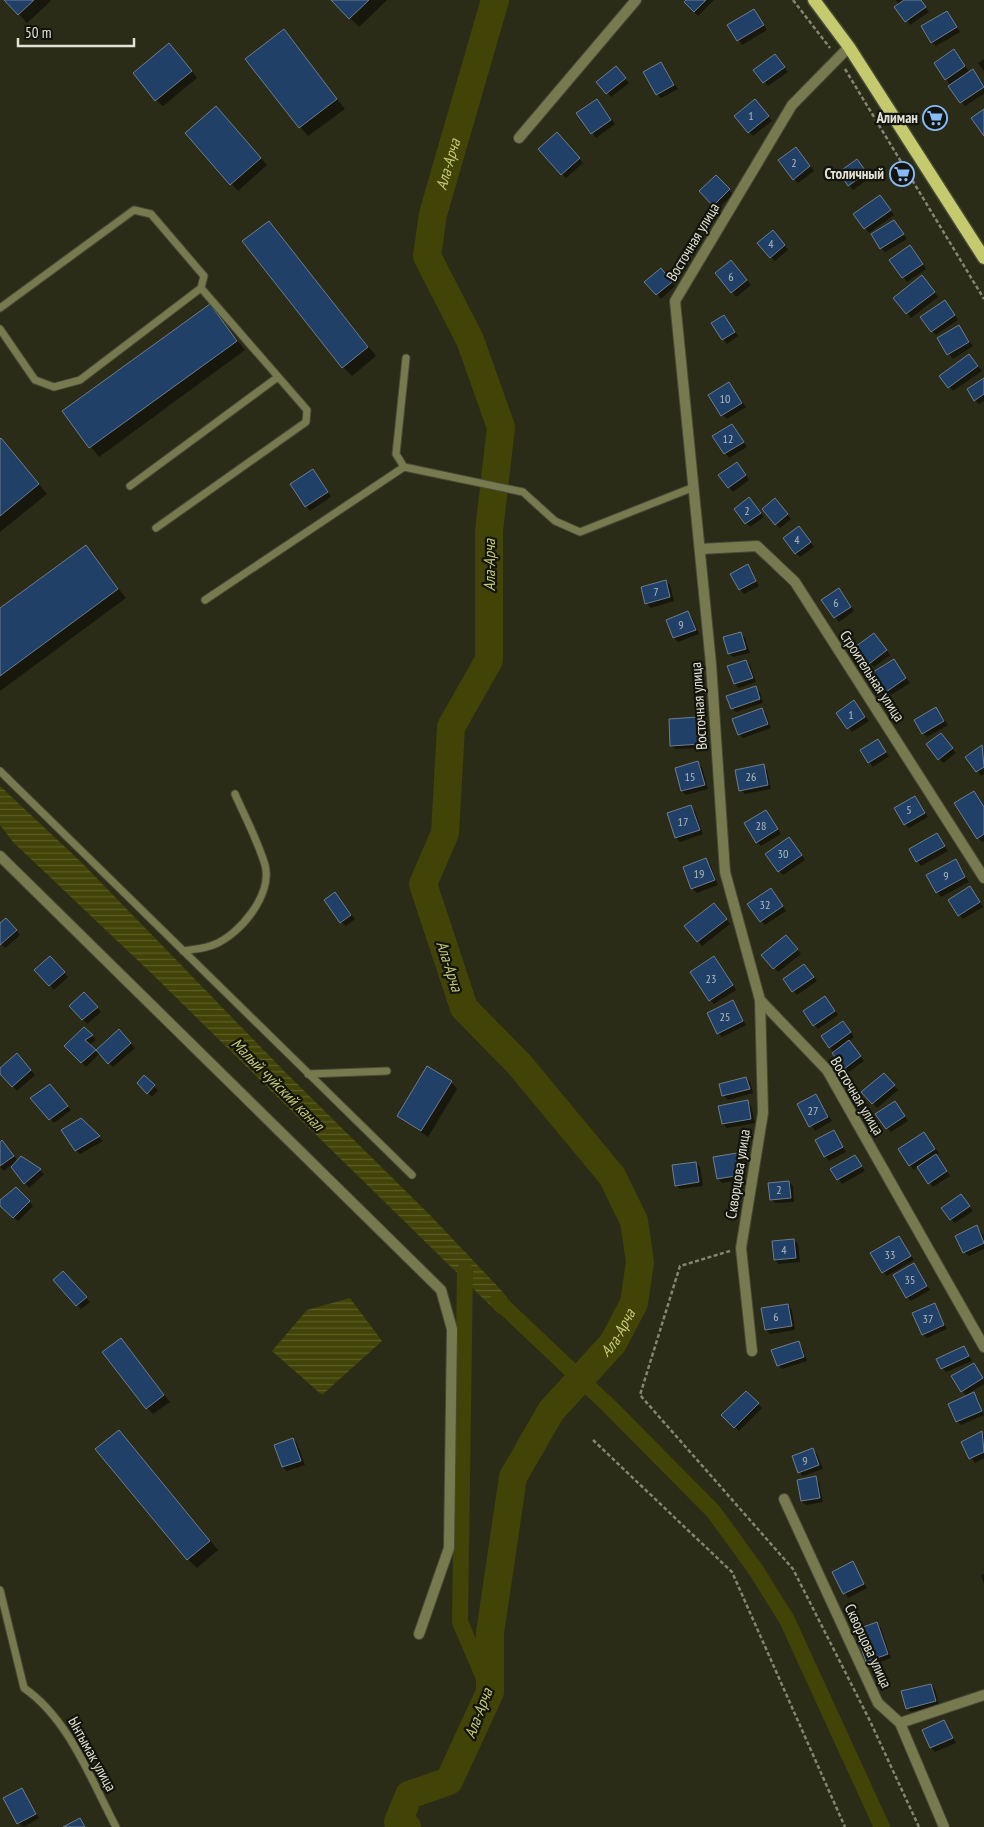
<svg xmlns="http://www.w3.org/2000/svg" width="984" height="1827" font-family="'PT Sans Narrow',sans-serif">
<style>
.water{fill:url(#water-rules)}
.shadow{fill:#0007}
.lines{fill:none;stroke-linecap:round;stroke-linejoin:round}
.canal{stroke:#414307;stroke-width:16}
.river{stroke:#414307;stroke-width:28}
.building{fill:#204067;stroke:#6e7d8f}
.service-casing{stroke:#484936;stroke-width:9}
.minor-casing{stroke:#484936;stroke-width:12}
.primary-casing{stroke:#484936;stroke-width:15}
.path{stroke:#848575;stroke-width:2.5;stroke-dasharray:4 2.5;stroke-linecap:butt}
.service{stroke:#777a4f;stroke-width:7}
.minor{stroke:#777a4f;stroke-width:10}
.primary{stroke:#c5ca6e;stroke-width:12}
.labels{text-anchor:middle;stroke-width:4.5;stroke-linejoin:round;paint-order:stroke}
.number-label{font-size:12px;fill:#b1baba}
.poi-label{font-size:15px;font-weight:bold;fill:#e1e2d5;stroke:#13140b;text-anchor:end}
.street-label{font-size:15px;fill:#e1e2d5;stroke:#13140b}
.water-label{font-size:16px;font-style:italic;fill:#c5ca77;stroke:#13140b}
</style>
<defs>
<pattern id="water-rules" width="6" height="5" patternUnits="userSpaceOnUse" patternTransform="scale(1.25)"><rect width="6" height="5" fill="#414307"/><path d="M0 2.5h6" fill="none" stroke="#5c5e2a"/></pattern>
</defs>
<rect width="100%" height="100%" fill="#2b2c18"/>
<!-- water -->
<path class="water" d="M0,786l81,76 203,209 145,143 73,77 15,20 -7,8 -12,-6 -349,-342 -136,-129 -13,-17z
M350,1298l32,43 -60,54 -50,-44 35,-41z"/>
<!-- shadow -->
<path class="shadow" d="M6,0h44l1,1 -24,22z
M333,0h54l-28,27z
M688,0h26l-16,16 -13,-14z
M896,0h25l8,12 -19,13z
M753,10l14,20 -25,15 -13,-20z
M947,12l13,20 -24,14 -4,-4z
M284,31l61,78 -37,27 -8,-9z
M176,51l21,27 -34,28 -7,-6z
M954,51l16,22 3,-3 11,15v9l-19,12 -19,-27z
M984,59v12l-6,-8z
M779,60l9,12 -20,14 -13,-16z
M661,63l17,26 -17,9 -4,-4z
M620,72l9,11 -18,14 -13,-15z
M601,105l14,19 -19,14 -18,-25z
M759,105l13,16 -19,15 -4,-4z
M222,114l45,51 -29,26 -52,-58z
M561,138l22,25 -17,15 -4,-4z
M800,153l14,18 -16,12 -4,-4z
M861,165l9,13 -17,12 -13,-17z
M716,177l17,17 -15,15 -17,-18z
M884,201l10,14 -25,18 -14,-18z
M894,221l13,18 -22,13 -4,-4z
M269,222l107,134 -24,20 -9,-9z
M777,236l11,14 -13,11 -4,-4z
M914,251l12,18 -19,13 -16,-21z
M735,266l16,19 -15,12 -20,-24z
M665,274l10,12 -14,13 -4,-5z
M926,281l12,16 -27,21 -16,-20z
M210,305l35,45 -146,107 -35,-45z
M949,306l9,14 -22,15 -4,-4z
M724,317l14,19 -11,8 -15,-20z
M959,326l14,20 -20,13 -15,-20z
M969,355l13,16 -29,20 -12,-15z
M984,380v21l-5,3 -4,-4z
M729,383l17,24 -19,12 -5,-4z
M732,425l15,22 -18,11 -15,-22z
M1,439l46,55 -47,38v-92z
M741,468l8,12 -16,12 -13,-16z
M317,475l14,22 -21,14 -18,-26z
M753,503l11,14 -14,10 -4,-4z
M779,504l12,15 -11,9 -4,-4z
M803,532l11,15 -14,10 -4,-4z
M85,547l41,51 -126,93v-82z
M747,566l12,20 -15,8 -4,-5z
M665,581l5,4 4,16 -23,7 -4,-4z
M843,594l11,17 -15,11 -4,-5z
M688,613l4,4 7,17 -21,8 -4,-4 -7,-18z
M741,634l4,4 5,15 -17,4 -4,-4z
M878,638l12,17 -16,12 -4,-4z
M893,660l17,23 -19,12 -4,-4z
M746,661l4,4 6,17 -17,6 -4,-4z
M755,688l5,4 3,11 -27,9 -4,-4z
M854,702l15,19 -17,11 -14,-19z
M936,708l12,17 -21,12 -4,-4z
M762,710l4,4 5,14 -28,10 -4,-4z
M698,719l4,4 1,25 -27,1 -5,-4z
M945,739l11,14 -13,10 -4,-4z
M877,740l12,16 -16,11 -12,-16z
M982,747l2,27 -3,2 -14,-19z
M698,763l4,4 6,22 -22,6 -4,-4 -6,-22z
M763,766l4,4 4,19 -26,5 -4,-4z
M974,792l10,15v34l-2,1 -4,-4z
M915,797l13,20 -19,11 -4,-4z
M691,807l4,4 8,23 -23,8 -4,-4z
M766,811l15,23 -20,12 -4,-4z
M937,834l11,17 -27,15 -11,-17z
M793,843l12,17 -22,15 -4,-4z
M706,860l4,4 8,21 -21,8 -4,-4 -8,-21z
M955,861l14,21 -28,15 -4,-5z
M970,887l13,20 -20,12 -4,-4z
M335,894l20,25 -9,7 -5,-4z
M775,894l11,17 -21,14 -4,-4z
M718,908l12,16 -28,22 -16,-20z
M10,923l10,12 -15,13 -5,-6v-17z
M790,941l11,13 -23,18 -15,-17z
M50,958l18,19 -14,13 -18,-20z
M718,962l18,28 -22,14 -4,-4z
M804,965l13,16 -20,14 -12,-15z
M84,994l17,18 -14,12 -16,-18z
M732,1002l14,23 -24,12 -4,-4z
M829,1002l9,13 -20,14 -4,-4z
M847,1026l7,11 -5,4 15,20 -15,11 -27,-35z
M84,1028l12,12 -7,5 7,6 23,-20 16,17 -22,19 -13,-14 -14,14 -21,-21z
M21,1059l14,16 -18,16 -17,-21z
M144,1077l14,13 -6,7 -13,-14z
M746,1078l4,4 3,11 -25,7 -4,-4z
M888,1079l10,11 -21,18 -14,-16z
M451,1082l6,7 -29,48 -30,-21z
M54,1089l17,21 -17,13 -4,-4z
M816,1096l16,25 -17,10 -16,-26z
M747,1102l4,4 4,17 -28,5 -4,-4z
M899,1107l9,14 -17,11 -4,-4z
M81,1119l22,22 -23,13 -4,-4z
M833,1132l13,20 -17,9 -4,-5z
M924,1134l15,19 -4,3 15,20 -17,11 -15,-21 -4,4 -4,-5z
M0,1143l6,3 12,15 4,-4 22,17 -15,14 -18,-23 -7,6 -4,-4z
M736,1154l5,4 3,21 -22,4 -4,-5z
M855,1156l10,15 -23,13 -10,-15z
M696,1163l4,4 3,19 -23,3 -4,-4z
M789,1182l4,4 1,16 -19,1 -4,-4z
M16,1188l17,18 -15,15 -18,-16v-3z
M961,1195l12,16 -18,12 -4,-4z
M977,1226l7,10v13l-15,7 -5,-4z
M898,1237l16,23 -27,16 -4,-4z
M794,1240l4,4 2,18 -21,2 -4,-4z
M914,1265l16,25 -19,11 -4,-4z
M63,1273l27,29 -9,7 -26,-29z
M788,1305l4,5 3,20 -25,4 -4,-4z
M934,1305l13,24 -20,9 -4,-4z
M121,1339l49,63 -17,12 -6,-6z
M798,1342l4,4 5,15 -25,8 -4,-4z
M964,1348l8,13 -26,11 -4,-4z
M973,1364l11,15v5l-18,11 -4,-4z
M746,1392l16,16 -23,23 -16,-16z
M974,1394l4,4 6,17 -23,10 -4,-4z
M982,1433l2,2v23l-9,5 -13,-21z
M293,1439l4,4 8,22 -18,6 -4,-4z
M127,1440l91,110 -21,18 -9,-9z
M813,1450l4,4 6,15 -20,7 -4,-4z
M815,1478l4,4 4,20 -17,3 -4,-4 -4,-20z
M852,1563l15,25 -19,10 -15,-26z
M984,1574v10l-3,-9z
M877,1624l4,4 10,30 -19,7 -5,-4z
M931,1685l4,4 4,16 -28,7 -4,-4z
M944,1721l12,22 -21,9 -4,-5z
M21,1789l18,29 -15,9 -6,-4 -13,-25z"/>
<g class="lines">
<!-- canal -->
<path class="canal" d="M465,1270l-5,352 30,70
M498,1301l111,105 104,105 43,59 31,50 95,207"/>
<!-- river -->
<path class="river" id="s1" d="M407,1827l-9,-5 11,-27 40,-14 41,-89v-59l23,-156 38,-66 62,-68 21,-40 6,-41 -6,-41 -22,-45 -93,-112 -55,-56 -41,-124 22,-51 6,-106 38,-67v-129l12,-104 -31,-87 -43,-84 6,-42 62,-214"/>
</g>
<!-- building -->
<path class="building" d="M4,0h30l-16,15z
M331,0h38l-20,19z
M686,0h20l-12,12 -10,-10z
M904,0h17l5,7 -21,15 -11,-15z
M754,9l10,16 -27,16 -10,-16z
M947,11l10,16 -26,16 -10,-17z
M284,29l53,70 -38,29 -54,-69z
M169,43l23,28 -37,30 -22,-28z
M954,49l11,17 -20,14 -11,-17z
M775,54l10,13 -22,16 -10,-13z
M661,62l13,23 -18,10 -13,-23z
M616,66l10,12 -20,16 -10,-12z
M973,69l11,18 -24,16 -12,-17z
M597,99l14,21 -20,14 -15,-21z
M755,99l14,17 -21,17 -14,-17z
M216,106l45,52 -31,27 -45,-52z
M984,109v27l-13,-18z
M557,132l23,26 -19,17 -23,-26z
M796,147l14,19 -17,14 -15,-20z
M857,159l10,14 -19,13 -9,-14z
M716,175l14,14 -17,17 -14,-15z
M880,195l11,15 -27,19 -11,-15z
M894,220l10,14 -24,15 -9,-15z
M269,221l99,126 -26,21 -100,-127z
M773,230l12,15 -15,13 -13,-15z
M910,245l13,19 -21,14 -13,-18z
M731,260l16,20 -16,13 -16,-20z
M661,268l11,14 -16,13 -12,-13z
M922,275l13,17 -29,22 -13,-16z
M945,300l10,15 -24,17 -11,-15z
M210,304l27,37 -148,107 -27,-37z
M724,315l11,17 -13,8 -11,-17z
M959,325l10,17 -22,13 -10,-17z
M969,354l9,12 -30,22 -9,-12z
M984,378v16l-10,7 -7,-12z
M729,382l13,21 -21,13 -13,-21z
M732,424l12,18 -20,12 -12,-18z
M1,438l38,46 -39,32v-77z
M737,462l9,13 -18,13 -10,-13z
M313,469l15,23 -23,15 -15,-23z
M749,497l12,16 -16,11 -11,-15z
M775,498l13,16 -13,11 -13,-16z
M799,526l12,16 -16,12 -12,-16z
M86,545l32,44 -118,87v-68z
M748,564l8,17 -17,9 -9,-16z
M666,580l4,17 -25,7 -4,-17z
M839,588l12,19 -17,11 -13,-18z
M688,611l8,19 -23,8 -7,-18z
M741,632l5,17 -18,5 -5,-17z
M874,633l13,17 -18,14 -14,-17z
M894,659l12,19 -20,14 -13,-20z
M746,660l7,18 -19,6 -7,-18z
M756,686l4,13 -29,10 -5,-13z
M854,700l11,17 -18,12 -11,-16z
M936,707l8,14 -22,13 -8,-14z
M762,708l6,16 -30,11 -6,-16z
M698,717l2,27 -30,2 -1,-27z
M941,733l12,15 -15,12 -12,-16z
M878,739l8,13 -18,11 -8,-13z
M982,745l2,22 -8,5 -11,-15z
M698,761l7,24 -24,6 -6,-23z
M764,764l4,21 -29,6 -4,-21z
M974,791l10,16v27l-7,5 -23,-36z
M915,796l10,17 -21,12 -10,-17z
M691,805l9,25 -25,8 -8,-25z
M766,810l12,19 -22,14 -12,-20z
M937,833l8,13 -29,16 -7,-13z
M789,837l13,18 -24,17 -13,-18z
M706,858l9,22 -24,9 -8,-22z
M956,859l9,18 -29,16 -10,-18z
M970,886l10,16 -22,14 -10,-16z
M771,888l12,18 -23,16 -13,-18z
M335,892l16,23 -11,8 -16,-23z
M714,903l13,16 -30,23 -13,-16z
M6,918l11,12 -17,15v-22z
M786,935l12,14 -25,20 -12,-14z
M50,956l15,16 -16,14 -15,-16z
M714,956l19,29 -24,16 -19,-29z
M804,964l10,13 -22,15 -9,-13z
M84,992l14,15 -16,13 -13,-14z
M825,996l10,15 -22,15 -10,-15z
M733,1000l10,21 -26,13 -10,-21z
M843,1021l8,11 -22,16 -8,-12z
M84,1027l9,8 -8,5 11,10 -15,13 -17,-17z
M119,1029l12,14 -23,21 -12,-14z
M849,1040l12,16 -17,13 -12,-16z
M17,1053l14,17 -19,17 -12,-13v-6z
M427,1066l25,15 -31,50 -24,-15z
M884,1073l11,12 -23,19 -11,-12z
M144,1075l11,10 -8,9 -10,-11z
M746,1077l4,12 -28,7 -3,-12z
M50,1084l18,22 -19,14 -19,-22z
M816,1094l12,23 -19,10 -12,-23z
M748,1100l3,19 -29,5 -4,-18z
M895,1101l10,15 -19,13 -11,-15z
M81,1118l19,18 -25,15 -14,-21z
M834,1130l9,17 -19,10 -9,-17z
M924,1132l11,17 -26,17 -11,-17z
M2,1140l12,16 -14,10v-24z
M737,1153l4,22 -24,4 -4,-22z
M936,1154l11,17 -19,13 -11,-17z
M855,1155l7,11 -25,14 -7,-11z
M21,1156l20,13 -17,15 -13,-17z
M696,1162l3,20 -24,4 -3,-21z
M789,1181l2,17 -21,2 -2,-17z
M16,1187l14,14 -17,17 -13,-12v-6z
M961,1194l9,12 -20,14 -9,-12z
M977,1225l7,18 -21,10 -8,-17z
M899,1236l12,20 -29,17 -12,-20z
M794,1239l2,19 -22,2 -2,-19z
M914,1263l13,23 -21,12 -13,-23z
M63,1271l24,26 -11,9 -23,-26z
M935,1303l9,22 -22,10 -10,-22z
M788,1304l4,22 -27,4 -4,-22z
M121,1338l43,57 -18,14 -44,-57z
M799,1341l5,16 -27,9 -6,-16z
M964,1346l5,10 -28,13 -5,-10z
M974,1363l9,15 -22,14 -10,-16z
M746,1391l13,12 -25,25 -13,-13z
M974,1392l8,19 -26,11 -8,-18z
M119,1430l91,111 -23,19 -92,-111z
M982,1431l2,21 -15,7 -8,-17z
M293,1438l8,23 -19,6 -8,-22z
M813,1448l6,17 -21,8 -6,-17z
M816,1476l4,22 -19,3 -4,-21z
M853,1561l11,23 -21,10 -11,-22z
M877,1622l11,32 -22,8 -11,-32z
M931,1684l5,17 -30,8 -5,-18z
M944,1720l9,18 -23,10 -8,-18z
M22,1788l14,26 -19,10 -14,-26z
M80,1818l5,9h-22z"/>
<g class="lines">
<defs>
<path id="service" d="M0,308l134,-98 17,4 53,62 -3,12 -121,92 -26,7 -19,-7 -35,-51
M406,358l-10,96 8,13 119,25 32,29 25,11 114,-45
M130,486l148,-109
M156,528l150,-106 1,-12 -106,-122
M205,600l199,-133
M0,771l412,404
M183,951c9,-2 21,-2 30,-6 27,-10 60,-51 52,-80 -7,-24 -20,-48 -30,-71
M308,1074l79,-3
M0,1590l24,98c45,31 67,92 92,139"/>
<path id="minor" d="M849,47l-57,58 -117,196 36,363 14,208 35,128 67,70 157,277
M519,138l117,-138
M700,549l57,-3 38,36 189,296
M0,856l441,434 11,39 -3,219 -30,86
M752,1351l-11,-103 22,-135 -3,-113
M784,1499l94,204 22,20 44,104
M900,1723l84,-28"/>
<path id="primary" d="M814,0l35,47 135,211"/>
</defs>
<!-- service casing -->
<use href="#service" class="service-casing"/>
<!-- minor casing -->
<use href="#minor" class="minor-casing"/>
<!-- primary casing -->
<use href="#primary" class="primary-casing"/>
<!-- path -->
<path class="path" d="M793,0l37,48
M845,69l139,230
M730,1251l-50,15 -40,129 153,174 77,152 49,106
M593,1440l139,132 113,255"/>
<!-- service -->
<use href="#service" class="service"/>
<!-- minor -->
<use href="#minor" class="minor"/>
<!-- primary -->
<use href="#primary" class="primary"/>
</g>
<!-- icons -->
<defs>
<symbol id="supermarket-ring" viewBox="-11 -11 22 22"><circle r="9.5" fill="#13140b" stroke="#87bbfb" stroke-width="1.5"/><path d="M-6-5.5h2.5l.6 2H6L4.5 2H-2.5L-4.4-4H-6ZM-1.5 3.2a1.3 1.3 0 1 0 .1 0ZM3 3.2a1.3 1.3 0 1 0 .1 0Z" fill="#87bbfb"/></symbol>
</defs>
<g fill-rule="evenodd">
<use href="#supermarket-ring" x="921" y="104" width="28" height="28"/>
<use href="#supermarket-ring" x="888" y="160" width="28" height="28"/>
</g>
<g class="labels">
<!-- number labels -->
<g class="number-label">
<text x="751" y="120">1</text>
<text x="794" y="167">2</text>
<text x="771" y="248">4</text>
<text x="731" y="281">6</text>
<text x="725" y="403">10</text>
<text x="728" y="443">12</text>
<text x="747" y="515">2</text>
<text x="797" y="544">4</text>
<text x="656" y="596">7</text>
<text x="836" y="607">6</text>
<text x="681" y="629">9</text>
<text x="851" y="719">1</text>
<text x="690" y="781">15</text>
<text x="751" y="781">26</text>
<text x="909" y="814">5</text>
<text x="683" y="826">17</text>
<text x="761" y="830">28</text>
<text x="783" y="858">30</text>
<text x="699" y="878">19</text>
<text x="946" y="880">9</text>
<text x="765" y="909">32</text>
<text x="711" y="983">23</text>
<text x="725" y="1021">25</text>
<text x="813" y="1115">27</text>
<text x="779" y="1194">2</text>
<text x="784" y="1254">4</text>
<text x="890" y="1259">33</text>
<text x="910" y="1284">35</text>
<text x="776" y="1321">6</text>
<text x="928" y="1323">37</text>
<text x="805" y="1465">9</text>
</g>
<!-- poi labels -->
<g class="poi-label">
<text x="918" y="123">Алиман</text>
<text x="884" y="179">Столичный</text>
</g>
<!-- street labels -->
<g class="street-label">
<text transform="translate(693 242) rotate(-59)" y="5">Восточная улица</text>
<text transform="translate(872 676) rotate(57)" y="5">Строительная улица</text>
<text transform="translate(699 706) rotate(-94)" y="5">Восточная улица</text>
<text transform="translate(857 1096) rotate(59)" y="5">Восточная улица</text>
<text transform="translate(738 1174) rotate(-81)" y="5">Скворцова улица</text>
<text transform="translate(868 1646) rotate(65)" y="5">Скворцова улица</text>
<text transform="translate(92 1754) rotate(61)" y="5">Ынтымак улица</text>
</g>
<!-- water labels -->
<g class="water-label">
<text dy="6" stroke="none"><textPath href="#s1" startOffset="1851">Ала-Арча</textPath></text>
<text transform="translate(489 565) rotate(-90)" y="6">Ала-Арча</text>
<text transform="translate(450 966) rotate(72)" y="6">Ала-Арча</text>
<text transform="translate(278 1084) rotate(45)" y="6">Малый чуйский канал</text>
<text dy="6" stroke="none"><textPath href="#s1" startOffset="576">Ала-Арча</textPath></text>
<text transform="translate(478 1713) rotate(-69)" y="6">Ала-Арча</text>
</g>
</g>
<!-- scale -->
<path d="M18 38v8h116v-8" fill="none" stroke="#e1e2d5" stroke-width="2.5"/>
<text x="25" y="38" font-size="15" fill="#e1e2d5" stroke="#13140b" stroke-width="4" paint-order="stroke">50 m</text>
</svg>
